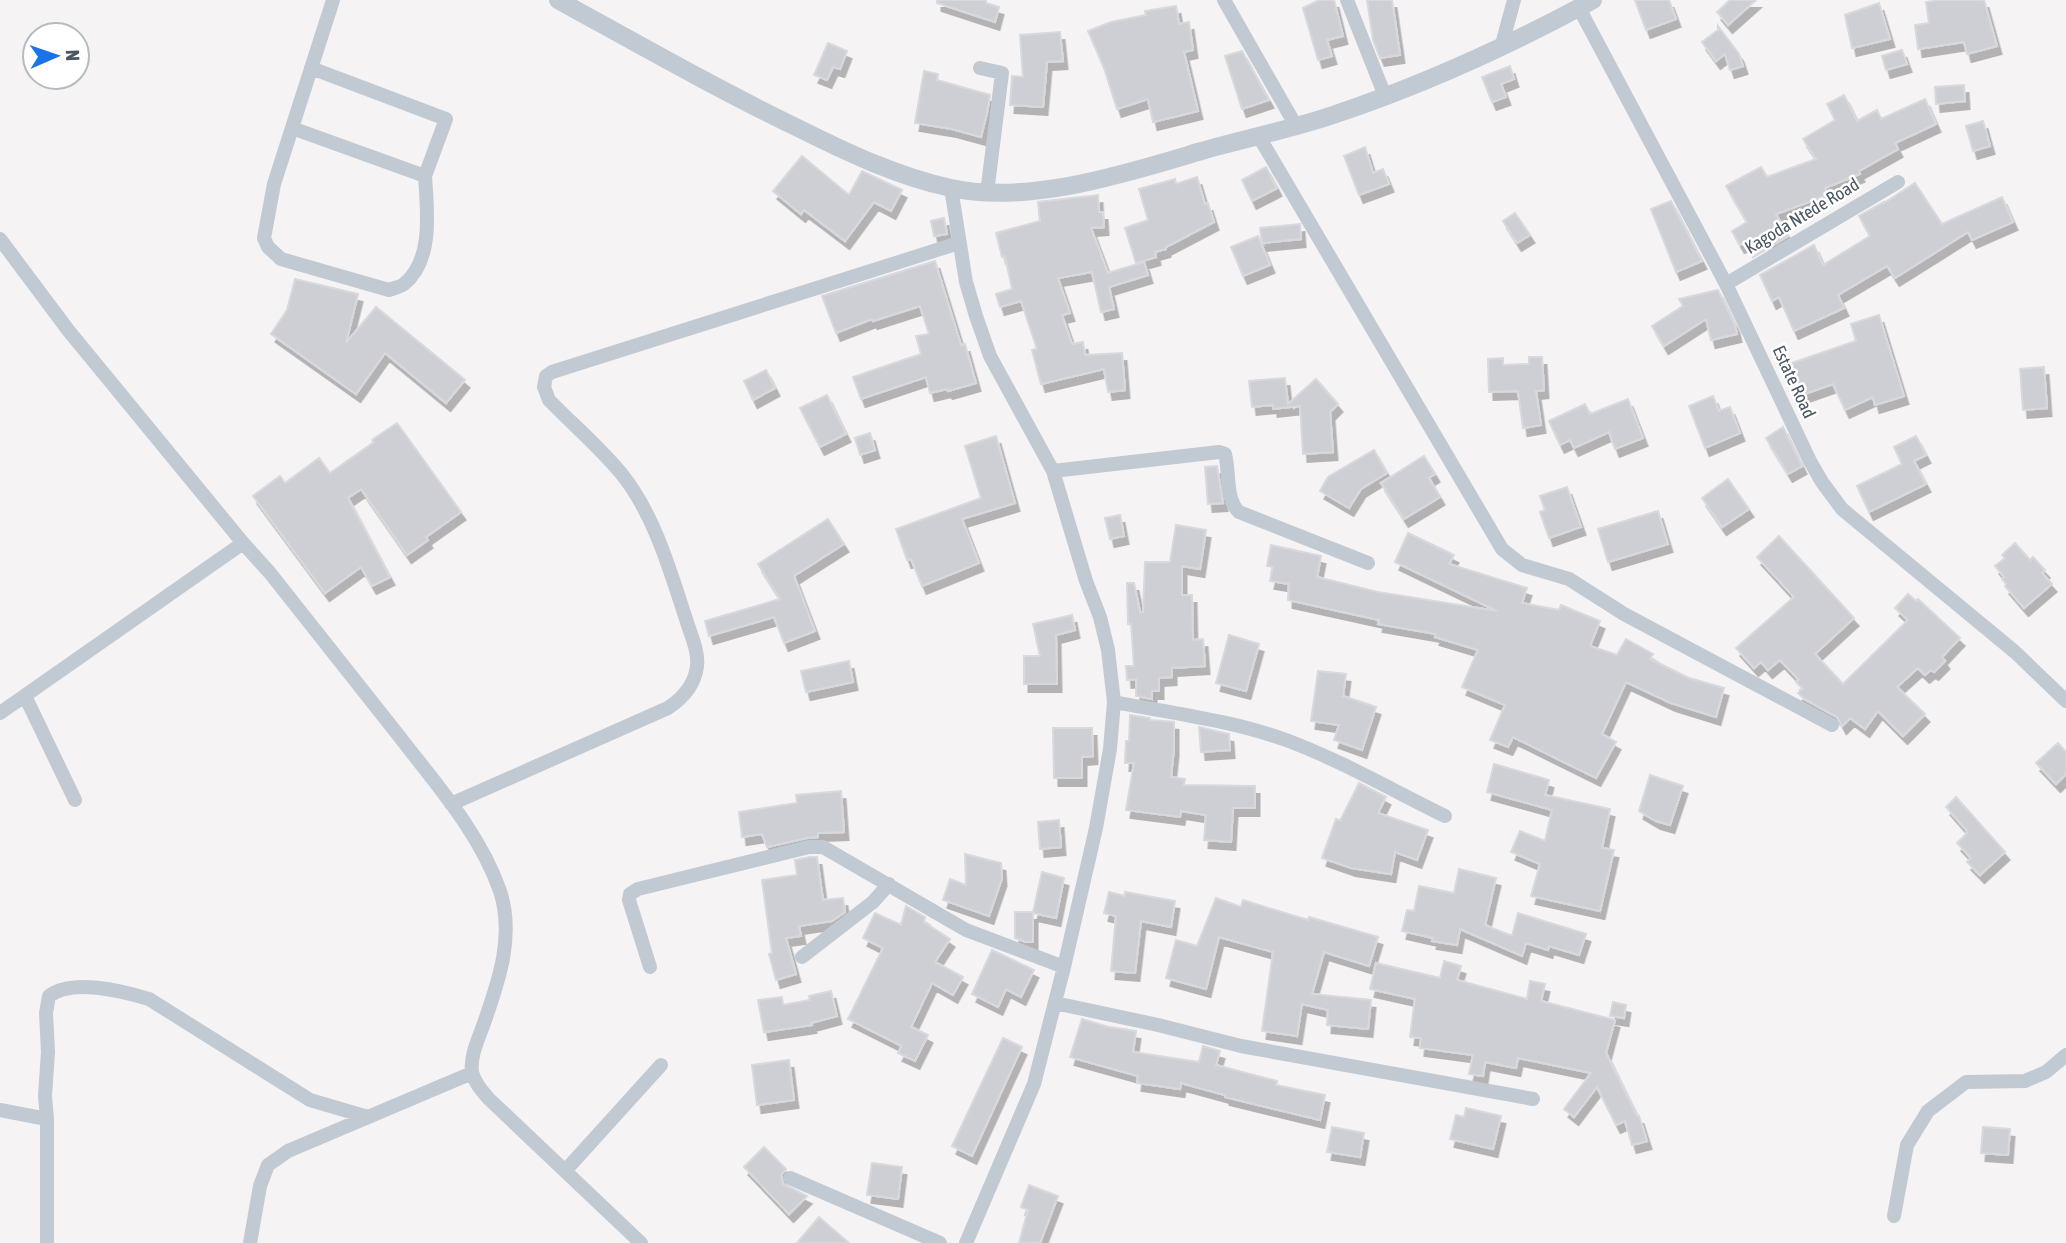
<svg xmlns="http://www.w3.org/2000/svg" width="2066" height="1243" font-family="'Asap Condensed',sans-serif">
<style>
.building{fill:#cdcfd5;stroke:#d7d9de;stroke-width:2;filter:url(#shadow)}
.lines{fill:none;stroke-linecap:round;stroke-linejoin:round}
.minor{stroke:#c1cad2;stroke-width:14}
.tertiary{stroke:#c1cad2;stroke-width:18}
.labels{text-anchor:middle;stroke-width:5;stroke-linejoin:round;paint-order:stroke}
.street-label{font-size:18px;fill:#4a5661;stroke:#fff}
</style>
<defs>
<filter id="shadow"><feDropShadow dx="4.5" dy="8" stdDeviation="0" flood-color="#0004"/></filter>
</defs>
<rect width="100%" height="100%" fill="#f5f3f3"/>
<!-- building -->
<path class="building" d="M937,0h49v3l13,4 -4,15 -58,-19z
M1319,0h15l9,36 -16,4 5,16 -14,4 -15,-52z
M1367,0h25l8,55 -20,3 -7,-18z
M1635,0h34l7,19 -30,11z
M1730,0h26l-28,25 -11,-13z
M1939,0h45l13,46 -30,8 -3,-12 -46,7 -3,-24 14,-2 -3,-21z
M1879,3l11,36 -38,9 -7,-33z
M1176,6l3,18 10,-2 4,28 -9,2 14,59 -45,11 -5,-23 -31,10 -13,-41 -16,-37 23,-9 35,-7 -1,-4z
M1718,26l21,28 4,12 -13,4 -5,-16 -9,7 -14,-19 16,-12z
M1060,32l3,29 -16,1 -4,45 -33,-2 2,-29 11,1 -3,-42z
M828,43l19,8 -7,18 -7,-2 -6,13 -13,-5z
M1902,50l5,14 -21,6 -4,-14z
M1242,51l27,49 -27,9 -17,-53z
M1510,66l4,13 -13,5 5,13 -14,5 -10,-25z
M924,71l14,3 -1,6 53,15 -3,18 -6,24 -29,-8 -37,-6z
M1964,85l1,16 -29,3 -1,-17z
M1844,95l13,26 20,-11 4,9 44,-20 11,25 -41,19 3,6 -39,22 1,3 -35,14 3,7 -52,19 12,22 -36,22 15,-11 -6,-10 -21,8 -8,-14 15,-9 -21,-36 35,-19 6,10 49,-18 -13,-20 32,-19 -8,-16z
M1983,121l7,25 -17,5 -7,-25z
M1365,147l8,26 10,-4 6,15 -30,11 -15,-39z
M802,156l47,39 13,-24 40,19 -11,21 -17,-9 -29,39 -41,-31 -3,4 -28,-23z
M1266,167l11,21 -25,13 -10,-21z
M1197,177l8,27 3,-1 6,19 -48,25v2l-11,3 1,5 -20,6 -11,-35 23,-8 -9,-31 36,-10 1,5z
M1915,183l27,41 60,-27 11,25 -41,18 -4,-8 -73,46 -8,-12 -49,29 6,13 -50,23 -15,-34 -7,4 -12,-26 54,-30 9,20 47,-29 -11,-20 25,-14v1z
M1098,195l1,17h4l1,15 -13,1 17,45 36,-11 4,13 -39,12 5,22 -13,3 -9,-40 -34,6 12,35 -8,2 10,29 11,-2 2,13 37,-2 3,37 -17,2 -4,-23 -63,15 -9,-34 5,-1 -16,-48 -21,6 -4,-13 16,-5 -7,-33 -3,1 -6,-24 44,-12 -2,-19z
M1671,201l31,60 -26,11 -25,-63z
M1515,213l15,22 -13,8 -14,-22z
M944,218l3,16 -13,2 -3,-15z
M1300,224l1,15 -39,4 -2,-15z
M1258,236l12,29 -27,11 -12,-29z
M935,261l26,84 4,-1 11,39 -28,8 -1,-2 -17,4 -4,-16 -65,22 -8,-22 68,-23 -5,-18 13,-2 -9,-28 -47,15 -1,-2 -36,14 -14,-37z
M295,279l63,15 -12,49 30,-36 89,73 -19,23 -61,-50 -29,41 -85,-60 16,-24z
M1718,290l17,35 2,9 -26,6 -5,-21 -42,27 -12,-20 31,-20 -4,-7z
M1879,315l25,81 -29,9 -2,-8 -28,13 -12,-26 -31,11 -10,-32 64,-22 -5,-17z
M1529,357h13l2,33 -8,1 5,34 -18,3 -5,-37 -29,1 -1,-33 15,-1v7l26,-1z
M2044,367l3,41 -24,2 -3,-41z
M766,370l9,18 -22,12 -9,-19z
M1285,378l3,26 28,-25 22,25 -8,8 3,40 -30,2 -3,-48 -27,3v-4l-21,2 -3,-26z
M827,395l19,39 -26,13 -20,-39z
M1713,396l6,15 11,-4 10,26 -35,15 -16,-42z
M1628,399l15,39 -28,11 -6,-17 -35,16 -4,-8 -10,5 -11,-24 36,-17 5,10z
M397,423l64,89 -35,25 2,3 -21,15 -46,-66 -13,9 42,79 -18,9 -11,-19 -36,26 -72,-97 27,-20 5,7 34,-25 11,15 44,-31 -2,-2z
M1783,427l19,39 -14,8 -22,-36z
M870,433l5,17 -15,5 -5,-17z
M996,436l19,67 -53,16 17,44 -57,23 -11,-27 -4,1 -11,-31 85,-31 -16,-52z
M1916,436l10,19 -12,6 12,23 -57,28 -12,-26 45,-22 -8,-17z
M1374,450l13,23 -26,16 -12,19 -29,-17 8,-14z
M1424,456l11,18 -6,4 11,19 -36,22 -23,-36z
M1217,466l6,37 -15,1 -3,-37z
M1728,479l21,30 -27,18 -20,-29z
M1567,487l14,40 -32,11 -9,-26 5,-2 -5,-14z
M1658,511l10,33 -60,18 -10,-33z
M1120,515l4,21 -14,3 -5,-21z
M828,519l16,25 -50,32 21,55 -31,12 -10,-26 -65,19 -4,-15 75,-22 -22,-35z
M1176,525l30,5 -6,39 -18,-3v29h10l1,45 10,-1 2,27 -33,2v9l-13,1v13h-7v8l-16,-3v-17l-9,1 -1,-14h8l-3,-42h-3l-1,-41h7l6,29h3l2,-50h25z
M1408,533l46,22 -5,9 78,24 -5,15 37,7 2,-5 39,16 -10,25 27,9 9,-16 27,15 -3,5 39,19 35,10 -8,29 -45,-14 -45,-21 -24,52 14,8 -20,36 -83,-41 -5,10 -18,-7 15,-35 -43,-18 16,-37 -43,-13 1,-3 -58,-10 1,-4 -91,-20 1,-16 -19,-3 3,-14 -6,-1 4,-21 50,11 -4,21 61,15 119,19 -102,-49z
M1779,536l75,82 -39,36 28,30 65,-64 -13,-12 13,-14 8,7 2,-2 42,39 -18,19 3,4 -11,11 -3,-2 -6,5 -7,-7 -21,19 28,27 -22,22 -25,-25 -13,18 -15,-11 -8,8 -5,-9 -33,-18 -6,-6 5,-4 -7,-7 3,-2 -19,-20 -12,10 -7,-8 -7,6 -18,-20 58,-51 -37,-40z
M2015,543l15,17 3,-3 12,13 -3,3 10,11 -28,24 -19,-22 1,-2 -4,-5 2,-2 -9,-11 10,-8 -3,-3z
M1072,615l3,15 -19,5 1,49h-33v-28h16l-7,-32z
M1229,635l30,9 -13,47 -30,-8z
M849,661l4,21 -47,10 -5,-21z
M1318,671l28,3 -3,22 33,11 -14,43 -28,-10 5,-15 -28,-4z
M1130,715l20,3v2l24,2v26l-3,29 14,2 -1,6 71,1v22h-22l-2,34 -27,-2 2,-25 -25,-4 -1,6 -54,-7 8,-47h-9l1,-22h3z
M1199,727l30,7 1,16 -29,2z
M1053,728h39l1,28 -11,1v21h-28z
M2058,743l8,9v22l-10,10 -20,-21z
M1494,764l55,16 -4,15 65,14 -8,39 12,2 -14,61 -69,-15 9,-32 -29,-12 9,-21 25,10 7,-31 -65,-18z
M1650,775l33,11 -13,39 -14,-4 -17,-10z
M1359,783l27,14 -8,16 50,17 -11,30 -22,-8 -4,22 -40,-6 -29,-10 14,-39 4,2z
M841,791l3,41 -26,1v4l-11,1 -40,9 -5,-13 -20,3 -3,-25 58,-9 -1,-8z
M1956,797l49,55 -25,23 -13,-13 4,-4 -14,-15 11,-11 -22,-25z
M1059,820l2,27 -21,2 -2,-27z
M965,854l36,9 1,15 -13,38 -46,-16 7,-21 16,6z
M810,857h7l6,43 20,-2 2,14 -13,9 -33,5 2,10 -15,2 10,36 -20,6 -7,-26 3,-1 -10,-73 35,-5 -2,-15z
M1459,869l37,9 -11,47 27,11 6,-23 68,21 -7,21 -30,-9 -1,4 -22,-7 -4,13 -62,-27 -3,16 -25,-4 1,-3 -31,-7 5,-21 7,1 5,-25 35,7z
M1042,872l22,6 -8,40 -23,-5v29h-7l-11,-4v-26h18z
M1109,892l16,4v-4l50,9 -4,26 -30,-6 -6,52 -24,-2 5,-55 -12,-3z
M1216,898l25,9 2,-7 65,20 1,-3 69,20 -9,29 -45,-14 -12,42 59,6 -3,29 -41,-4 1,-15 -26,-6 -5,32 -35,-5 11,-79 -54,-15 -13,52 -40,-11 10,-38 21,6z
M906,906l19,11 -1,5 26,17 -15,23 28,15 -10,18 -21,-12 -21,44 17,8 -13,26 -17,-8 4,-7 -54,-27 35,-71 -20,-10 12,-25 26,12z
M992,950l42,20 -13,27 -15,-8 -8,18 -26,-13z
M1444,961l17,5 -4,14 70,19 3,-18 15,3 -4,17 74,19 -9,33 31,63h2l8,25 -15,4 -7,-24 -9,4 -19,-38 -23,30 -10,-8 27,-36 -73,-15 -2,10 -31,-6 -2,14 -14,-2 4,-19 -53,-7 1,-10 -11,-1 5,-38 -45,-10 6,-26 64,15z
M831,991l6,25 -26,7 1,2 -48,7 -6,-32 24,-3 1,8 27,-5 -1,-4z
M1613,1002l13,3 -2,13 -14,-2z
M1082,1019l27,8 27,4 -3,21 66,10 4,-16 17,5 -4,14 61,16 -1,4 49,10 -5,25 -95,-23v-2l-44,-12 -1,6 -43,-6 1,-7 -68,-19z
M1003,1038l19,9 -50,109 -20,-10z
M789,1060l5,40 -37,5 -5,-40z
M1466,1108l35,8 -8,33 -43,-10 6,-24 8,2z
M1332,1127l32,6 -4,24 -33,-5z
M1983,1127l27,2 -2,26 -27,-2z
M764,1147l22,22 -5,6 2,9 24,12 -18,18 -45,-47z
M872,1163l30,4 -4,32 -31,-4z
M1029,1185l29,11 -18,47h-21l9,-33 -7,-3z
M819,1217l30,26h-52z"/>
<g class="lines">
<!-- minor -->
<path class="minor" d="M333,0l-59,184 -10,54 4,9 13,12 108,31c5,-2 11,-3 15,-6 30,-24 23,-75 21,-108
M1224,0l72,126
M1347,0l38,96
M1579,8l147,276 84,177 12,21 20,27 173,143 51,49
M1501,48l13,-48
M980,68l22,5 -15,120
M292,128l133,48 21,-57 -135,-51
M1258,135l244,414 20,16 47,14 55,35 208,111
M951,188l15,94 10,34 14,40 63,115 33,110 14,36 8,33 6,52 -4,47 -14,79 -32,139 -30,117 -68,159
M0,239l68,91 175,213
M1726,284l172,-102
M1053,471l166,-19 6,2c5,18 0,45 14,58l129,51
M25,696l50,104
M1114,702c57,11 116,18 172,38 54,20 106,50 159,76
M0,713l243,-170 27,30c43,54 86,109 129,163 37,48 81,97 101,155 15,46 -2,92 -17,135 -5,14 -13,30 -11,46 2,10 10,19 17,27l152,144
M451,804l217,-96c15,-10 27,-23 29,-42 2,-15 -7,-33 -11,-47 -16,-48 -31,-102 -62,-142 -21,-27 -51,-52 -75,-77l-5,-13 2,-11 6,-4 407,-129
M802,957l71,-55 16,-18
M650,967l-21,-67 1,-6 8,-5 171,-42h14l143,83 98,37
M1055,1003l103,22 83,21 292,53
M0,1110l47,9
M565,1171l96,-106
M790,1178l150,65
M1894,1216l13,-71 21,-34 38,-29 59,-1 21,-9 20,-17
M47,1243v-124l-2,-23 3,-44 -2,-39 3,-17c23,-18 73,-5 100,3l161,101 58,17
M250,1243l10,-57 8,-21 20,-14 184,-78"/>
<!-- tertiary -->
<path class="tertiary" d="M558,0c80,44 159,89 242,129 48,24 99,48 151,59 76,17 173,-14 247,-36 44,-13 91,-22 135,-37 90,-30 176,-69 260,-115"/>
</g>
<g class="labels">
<!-- street labels -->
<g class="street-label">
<text transform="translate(1802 216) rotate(-31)" y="6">Kagoda Ntede Road</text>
<text transform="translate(1794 382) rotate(65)" y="6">Estate Road</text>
</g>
</g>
<!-- north arrow -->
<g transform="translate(56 56) rotate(88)"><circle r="33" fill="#ffffff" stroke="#b7bbc0" stroke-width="2"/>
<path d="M0-5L12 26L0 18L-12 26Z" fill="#1a73e8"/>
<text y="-10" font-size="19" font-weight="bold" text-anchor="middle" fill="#4a5661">N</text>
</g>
</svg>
